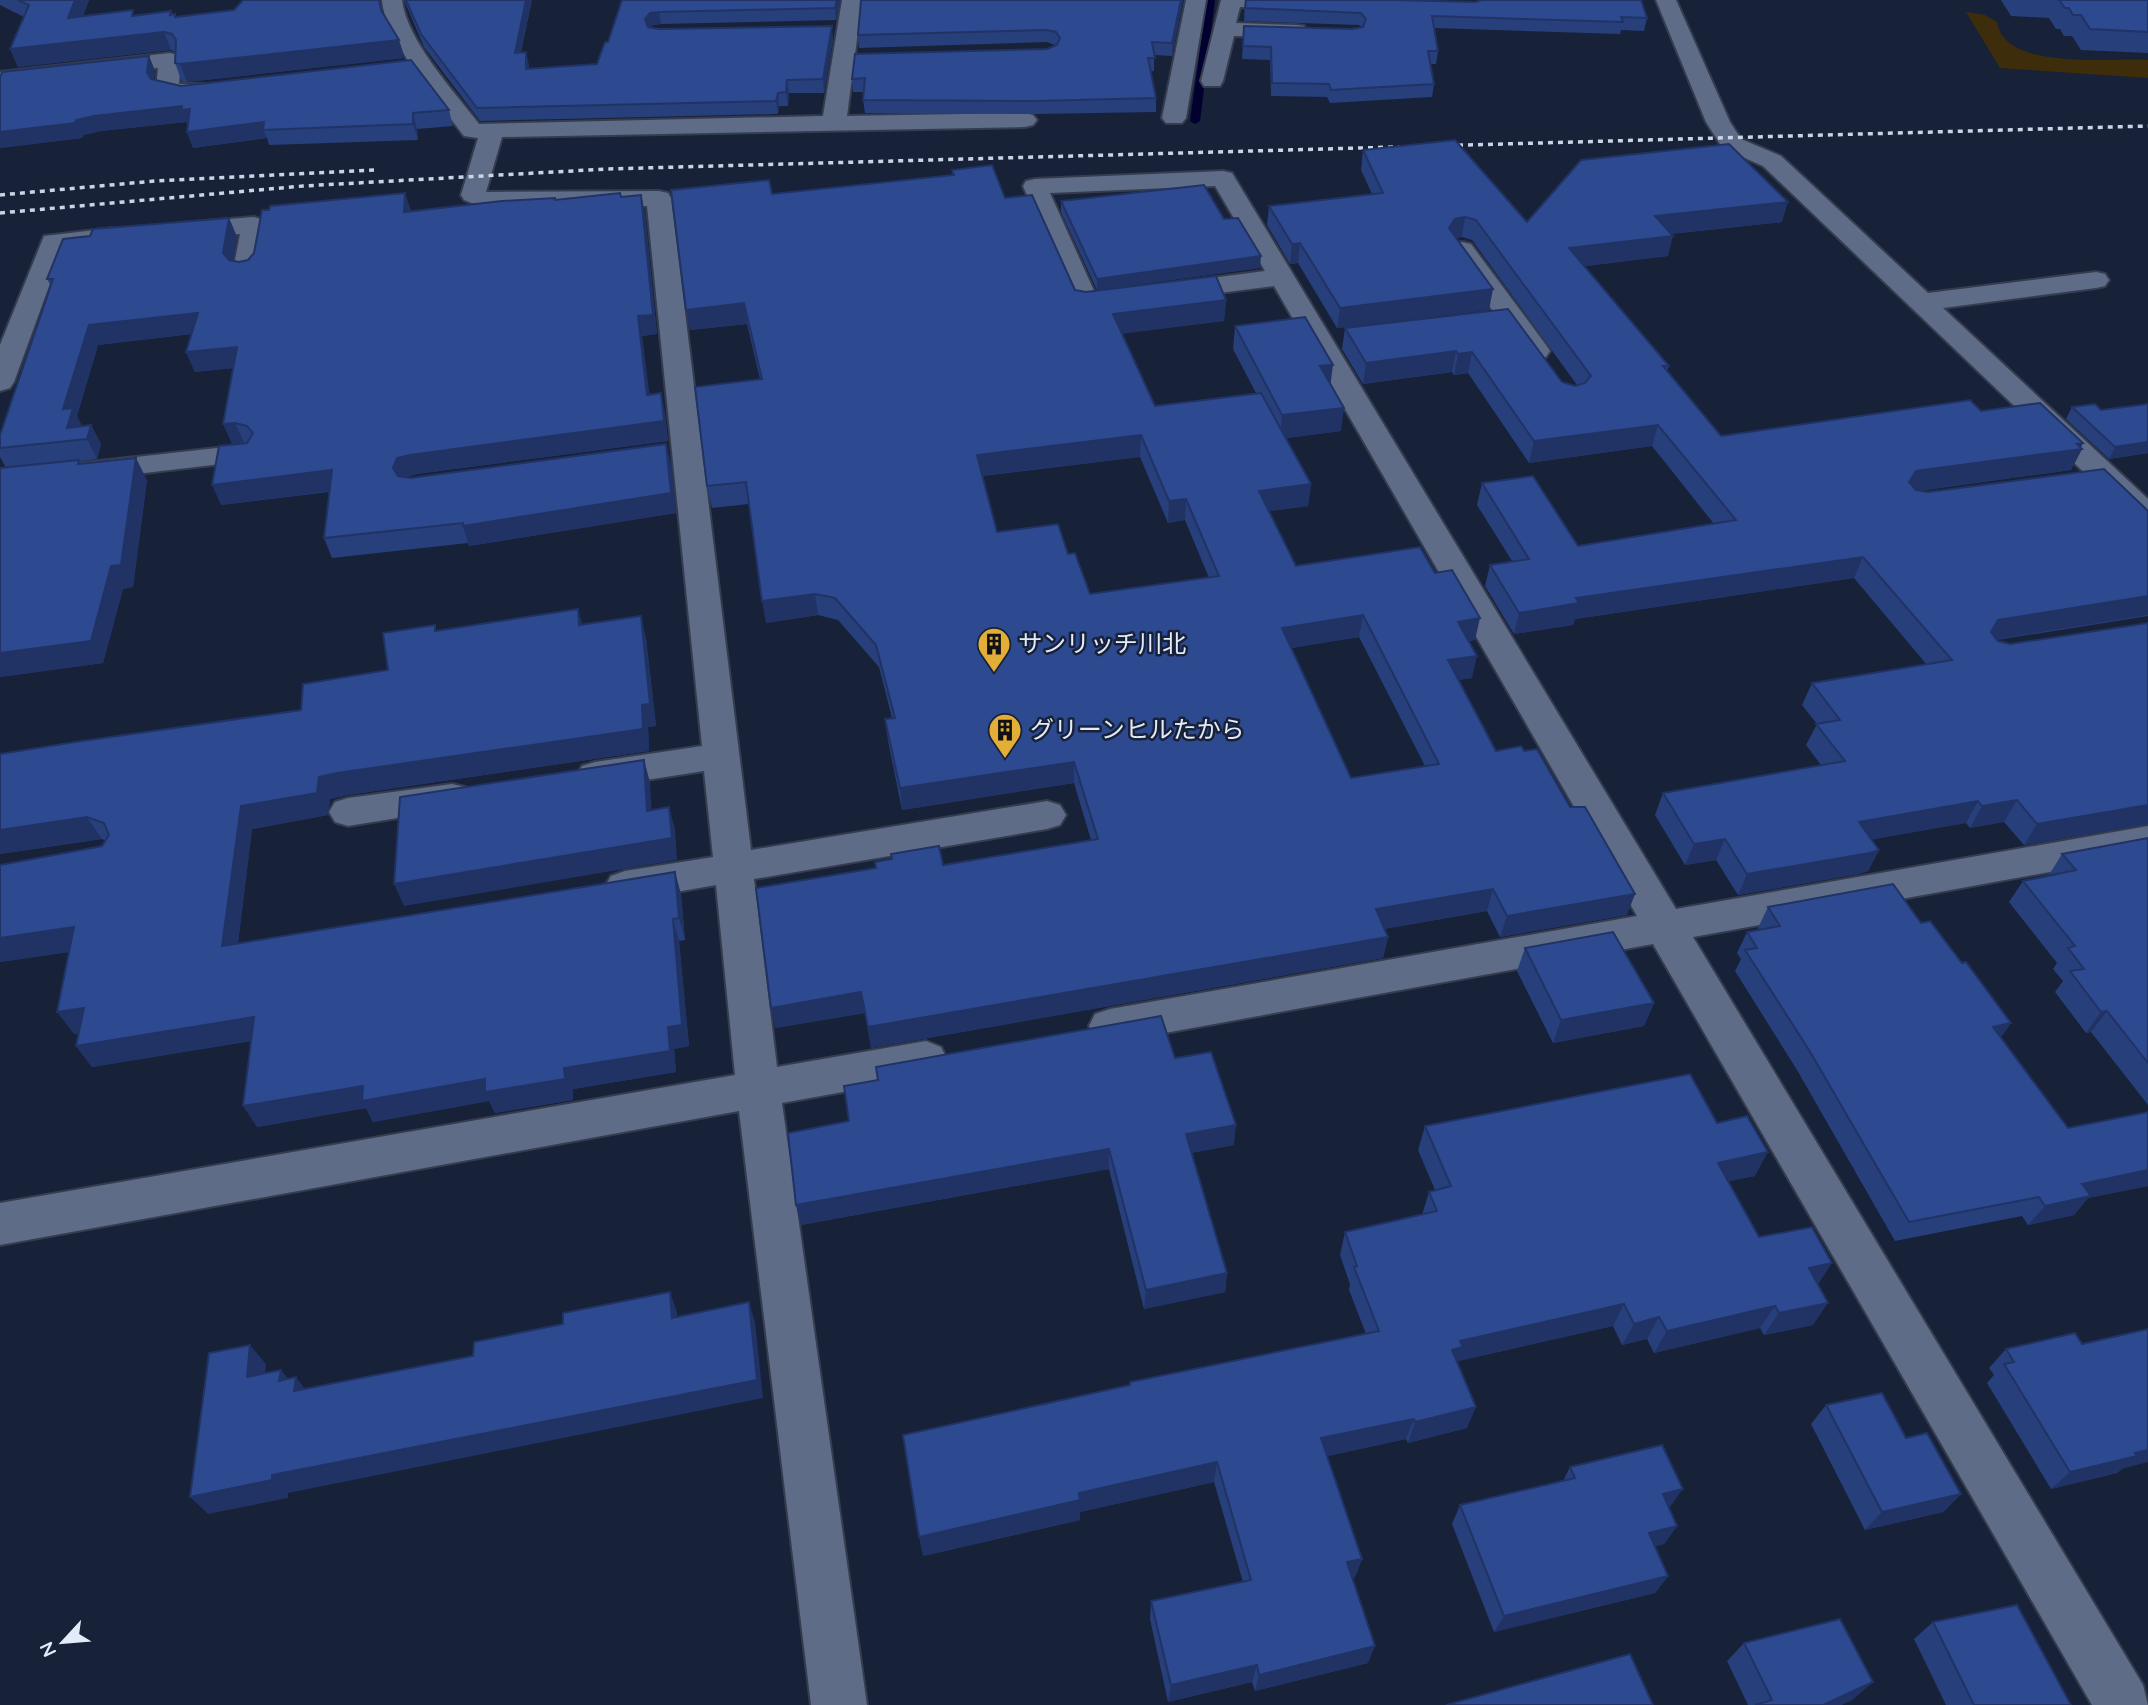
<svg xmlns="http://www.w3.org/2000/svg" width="2148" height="1705" font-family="Quicksand,'Noto Sans JP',sans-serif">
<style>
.green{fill:#3d2d0b}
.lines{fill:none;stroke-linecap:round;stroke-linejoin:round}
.stream{fill:#010030;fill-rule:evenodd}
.minor-casing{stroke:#353c4e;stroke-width:4}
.minor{fill:#5f6c87;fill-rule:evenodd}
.rail{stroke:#cbd4e4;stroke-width:3.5;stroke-dasharray:5 5;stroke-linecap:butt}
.wall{fill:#273f7b;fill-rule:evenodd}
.shaded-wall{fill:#203364}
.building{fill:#2d498f;stroke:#203364;stroke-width:2;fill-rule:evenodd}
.labels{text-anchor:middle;stroke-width:5;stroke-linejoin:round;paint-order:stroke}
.poi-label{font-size:24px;fill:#e3ebfa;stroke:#172138;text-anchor:start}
</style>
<rect width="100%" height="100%" fill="#172138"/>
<!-- green -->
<path class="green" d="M1966,12l19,3 12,7c8,50 114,35 151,38v18l-148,-10z"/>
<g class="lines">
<!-- stream -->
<path class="stream" d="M1207,0h8l-15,121 -5,3 -5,-3z"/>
<defs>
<path id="minor" d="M382,0h20c5,41 52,91 77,124l344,-8 19,-116h20l-15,116 178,-3 8,2 4,5 -4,5 -8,2 -523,10 -16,55 173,-1 9,2 3,5 80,652 296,-49 13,4 6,10 -6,10 -13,4 -293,50 23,188 149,-26 15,6 6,12 -6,12 -15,6 -144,26 85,602h-56l-72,-594 -739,134v-42l735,-128 -19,-190 -91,16 -14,-5 -6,-10 6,-10 14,-5 88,-14 -9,-86 -109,17 -13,-4 -5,-9 5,-9 13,-4 107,-16 -55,-540 -160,3 -23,-9 -3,-5 17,-57 -14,-2c-25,-34 -79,-95 -82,-136z
M1186,0h20l-20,118 -4,5h-16l-4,-5z
M1221,0h87l-2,6 -7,2 -59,-1 -4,16 60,2 8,1 3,5 -3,5 -8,1 -62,-1 -11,45 -3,5h-16l-3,-5z
M1656,0h20l54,122 11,17 40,17 147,137 168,-21 9,2 4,6 -4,6 -9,2 -153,20 205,191v27l-11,-3 -374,-357 -39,-17 -4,-5 -14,-22z
M170,53l8,2 3,5 -2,24h42l3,5 -3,5 -34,5 -28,-6 -3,-5 2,-20 -158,18v-14z
M1223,171l9,2 3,5 441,731 472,-83v28l-455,83 450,748 5,20h-56l-439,-761 -543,99 -15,-5 -6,-12 6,-12 15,-5 527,-93 -363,-630 -188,24 -10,-2 -53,-122 3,-5 9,-2zM1215,186l50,85 -170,22 -45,-100z
M254,217l9,3 4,5 -8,45 -4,6 -9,2 -9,-2 -4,-6 7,-36 -60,5 -9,-3 -4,-5 4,-5 9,-3z
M113,228l9,3 4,5 -4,5 -59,7 -49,134 -4,6 -10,3v-46l44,-109z
M1462,242l9,2 75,101 4,6 -4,6 -10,2 -10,-2 -77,-107 4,-6z
M244,445l11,3 4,6 -4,6 -255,30v-18z
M452,784l13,3 6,10 -6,10 -117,19 -13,-4 -6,-10 6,-10 13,-4z"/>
</defs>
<!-- minor casing -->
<use href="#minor" class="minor-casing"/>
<!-- minor -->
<use href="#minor" class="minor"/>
<!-- rail -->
<path class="rail" d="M0,195l155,-14 219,-11
M0,213l303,-27 304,-17 1541,-43"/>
</g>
<!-- wall -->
<path class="wall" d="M0,0h89l-6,16 52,-1 36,-4 1,4 4,2 203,-17 4,12 22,46 -218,24h-5l-7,-19v-11l-4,-2 -153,17 -8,-18 14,-32 -24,-12z
M404,0h128l-11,52h5l3,17 68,-5 11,-22 14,-42h219l-5,20 -175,4 -8,1 -2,2 8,2 174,10 -9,54h-35l-1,13h-9l-1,8 -298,7 -56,-74z
M861,0h322l-11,56 -18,-1v16h-3l5,27v14l-120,2 -171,-1 -2,-13 1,-8h-11l-1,-13 195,-30 10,-3 -10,-4 -188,6 -1,-13z
M1245,0l230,2 7,-2h159l6,18 -3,13 -23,-1 -1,4 -186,-6 4,23 -2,13h-6l4,20 -2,13 -102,6 -3,-6 -56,-1 -1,-36 -28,-1 2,-33 108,3 9,-2 -2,-2 -115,-4z
M2001,0h147v53l-67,-3 -9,-14h-8l-4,-7h-4l-7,-11 -38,-2z
M149,56l6,15 -1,9 27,6 268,24 4,16 -36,3 1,11 -149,5 -2,-7 -74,10 -6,-16 1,-7 -2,-3 -85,9 -18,4 -1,3 -82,10v-70z
M1363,150l164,72h255l-111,12 -3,22 -84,10 85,100 -2,5 54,65 260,-25 100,36 1,2 -11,21 -152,21 229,20v105l-151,24 151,184 -124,21 -20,-23 -34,6 -4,-5 -95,16 8,11 -11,21 -9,3 -121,21 -22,-35 -31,5 -30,-50 8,-22 158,-28 -15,-20 11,-21 -15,-19 10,-22 115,-18 -73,-87 -279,41 -2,6 -59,9 -29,-48 5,-21 22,-4 -35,-56 5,-22 96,63 136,-22 -62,-78 -123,17 -61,-90 -14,2 -2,-3 -89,12 -21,-35 3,-21 163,-19 54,73 13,4 2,-1 -105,-145 -10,-3 -6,1 33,72 -152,18 -39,-65 -8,1 -23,-39 2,-19 103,-12 -11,-24z
M952,170l53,28 70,92 11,2 140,8 -2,21 -102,12 33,73 101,-13 -23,-44 2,-23 95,58 11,47 -55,7 25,46 -3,22 -39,5 27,55 179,74 -6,1 3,37 -14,2 38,71 131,164 -127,22 -13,-26 -103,18 4,8 -5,21 -512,90 -6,-35 -90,15 168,-163 148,-25 -17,-57 -172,27 -14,-69 -3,-22 7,-1 -13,-51 -41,-47 -20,-5 -52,8 -17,-119 -37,4 -5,-22 53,-107 -13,-55 -57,6 -4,-20 86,-116 180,-19zM1140,457l28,66 17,-3 24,58 -119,16 -22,-40 -71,-22 -15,-56zM1359,637l66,129 -74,12 -60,-130z
M641,195l4,18 12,121 -15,2 7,59 16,18 3,28 -251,33 -11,3 4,1 261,-14 5,49 -207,33 -1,-3 -136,15 -8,-20 5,-46 -108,13 25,-62 -14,1 1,-76 -38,4 -9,-20 6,-18 -94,11 -21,71 5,10 9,-1 10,19 -4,15 -17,2 1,2 66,17 -14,107 -10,2 -20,74 -103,14v-209h6l-6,-11v-22l51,-149 -4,-7 43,-43 139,-18 8,19 -4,23 6,2 172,-51 145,-11 65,-3z
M1061,201l163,18 36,49 -163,22 -36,-78z
M2148,404v49l-39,6 -43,-40 6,-12 29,3z
M582,624l64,14 10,88 -8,1 1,24 -301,44 -18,4 -2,16 -76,14 -14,114 443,-49 4,46 -6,1 10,105 -15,3 2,23 -103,17v11l-78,13 -6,-12 -116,21 -7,-14 -109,19 -6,-86 -159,26 -16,-21 3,-13 -5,1 -5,-82 -69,10 102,-116 4,-5 -4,-2 -102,15v-100l301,-44 87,-40 49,-39z
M2148,838v267l-57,-73 -5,1 -31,-41 8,-11 -10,-12 4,-6 -48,-61 14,-21 26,-6 13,-21z
M1768,907l153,16 41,40 49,60 -10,14 67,91 80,-16v74l-60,12 -14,17 -46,10 -6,-9 -127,25 -98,-171 -62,-99 6,-12 -4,-6 10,-21 12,-2 -1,-2z
M1525,948l129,55 -10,23 -91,17 -36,-72z
M1175,1058l59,87 -43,8 36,120 -2,19 -81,17 -35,-140 -308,56 -5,-20 53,-84 29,-41 -2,-13z
M1717,1123l38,53 -27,5 31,56 59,47 -5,41 -49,10 -4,-7 -106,25 -7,-14 -25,6 -9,-19 -155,35 9,67 -59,15 -2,-4 -79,17 35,103 -7,18 -3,1 16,85 -113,28 -3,-9 -84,20 -18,-83 1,-18 92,-19 -29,-100 -134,30v8l-157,36 207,-171v-3l236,-48 -17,-44 1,-6 -10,-29 5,-23 77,-17 7,-23 6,-2 -17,-40 7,-24z
M2006,1349l116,120 -5,4 -66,16 -64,-106 7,-8 -5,-7z
M1826,1405l80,33 55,56 -18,18 -78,18 -54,-106z
M1570,1467l100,40h-1l8,19 -13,18 -9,2 13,30 -13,17 -161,39 -42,-108 8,-19 103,-24z
M1933,1622l138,83h-125l-32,-66z
M1744,1643l129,39 -21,18 -11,5h-93l-21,-44z"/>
<!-- shaded-wall -->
<path class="shaded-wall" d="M75,0h14l-13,36 -8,-18z
M526,0h6l-14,66 -3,-13z
M837,0h4l-5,20 -1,-12z
M1181,0h2l-1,5 -10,51v-13z
M659,12l2,12 -8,1 -5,7 -3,-13 5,-6z
M832,26l1,13 -9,54 -1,-14z
M164,32l7,18 -153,17 -8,-18z
M399,40l6,18 -218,24 -7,-18z
M526,52l3,13v17l-3,-13z
M149,56l6,15 -2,17 -6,-16z
M787,80l2,13 -1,13 -2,-14z
M778,93l1,13 -1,8 -2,-13z
M182,106l8,3 -2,17 -2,-4 -85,9 -18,4 -1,3 -82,10v-16l76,-12 18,-4z
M413,113l4,16 1,11 -5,-16z
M264,122l-1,8 4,8 -74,10 -6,-16z
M405,193l6,18 -7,1z
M641,195l4,18 12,121 -15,2 10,78 -5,-19 -9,-79z
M1788,202l-6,20 -133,14 6,-20z
M1465,217l-3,20 -11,2 -2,-11 6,-9z
M229,218l8,19 -6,34 -8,-18z
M1673,236l-5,20 -104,13 5,-21z
M1300,243l-2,20 -8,1 2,-20z
M1261,256l-1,12 -163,22v-11z
M1493,289l-4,21 -152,18 3,-20z
M1226,300l-2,21 -111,14v-21z
M744,303l3,21 -57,6 -4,-20z
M198,313l8,19 -108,13 -21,71 6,12h-16l-4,-19 26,-84z
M237,347l8,20 -50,5 -9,-20z
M1456,351l-4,21 -89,12 3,-21z
M1472,352l-4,21 -14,2 4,-21z
M1333,365l-3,23 -10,-22z
M661,393l4,20 3,28 -251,33 -13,4 -4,9 -7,-19 4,-10z
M1344,408l-3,23 -61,8 2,-24z
M235,423l9,19 -12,2 -9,-20z
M91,425l10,19 -4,15 -10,-20z
M1658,425l-6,21 -123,17 5,-22z
M1141,435l-1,22 -162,19 -1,-21z
M2148,442v11l-39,6 6,-12z
M2083,443l-3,6h2l-11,21 -164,22 2,-10 7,-11z
M666,444l5,20 5,49 -207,33 -6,-20z
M136,458l11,22 -14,107 -10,2 -20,74 -103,14v-24z
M332,470l8,20 -119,15 -9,-20z
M1311,484l-3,22 -51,7 2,-22z
M1186,499l-1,21 -17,3 1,-22z
M1863,557l-9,21 -279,41 -2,6 -59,9 5,-21 57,-15z
M815,594l3,21 -52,8 -4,-22z
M2148,596v19l-162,26 12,-21z
M578,609l6,23 -5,-7z
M1363,615l-4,22 -79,13 2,-22z
M641,616l5,22 10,88 -8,1 1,24 -301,44 -18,4 -2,16 -76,14 -17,139 -13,-22 19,-140 78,-29 323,-72z
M1480,618l-5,22 -21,3 4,-21z
M1477,656l-5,22 -29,4 5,-22z
M644,760l6,22 3,51 -6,-22z
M1074,762v21l-172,27 -2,-22z
M2017,800l-13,22 -34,6 12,-22z
M1978,801l-12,22 -118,21 11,-22z
M2148,805v19l-124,21 13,-21z
M669,807l6,22 2,31 -273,46 -10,-22z
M87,817l15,22 -102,15v-24z
M1725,839l-9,21 -31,5 9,-21z
M1879,850l-11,21 -9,3 -121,21 9,-21z
M675,872l6,22 4,46 -6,-22z
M1493,889l-6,22 -116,20 5,-22z
M1635,894l-8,21 -127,22 7,-21z
M673,919l6,22 10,105 -15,3 2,23 -103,17v11l-78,13 -6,-12 -116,21 -7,-14 -109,19 -14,-21 120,-20 122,-7 79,-11 104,-41z
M74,927l15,22 -89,13v-24z
M1388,937l-5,21 -512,90 -3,-21z
M861,992l4,21 -90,15 -4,-20z
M1654,1003l-10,23 -91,17 8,-23z
M84,1008l16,21 -26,5 -17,-22z
M2107,1011l-16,21 -5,1 15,-21z
M254,1017l13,21 -175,29 -16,-21z
M2011,1023l-15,21 -3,-17z
M1236,1125l-2,20 -50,9 2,-20z
M1109,1149v20l-308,56 -5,-20z
M1768,1152l-13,24 -50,10 13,-23z
M2148,1170v16l-60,12 -14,17 -46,10 17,-19 37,-22z
M1832,1263l-15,23 -8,-18z
M1227,1273l-2,19 -81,17 2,-19z
M670,1292l7,20 2,25 -7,-19z
M749,1302l6,20 8,76 -475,95v5l-80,16 -18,-17 82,-22z
M1828,1303l-15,22 -49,10 15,-22z
M1624,1304l-11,22 -155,35 -3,8 -3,-19 8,-9z
M1775,1306l-15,22 -106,25 13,-22z
M1659,1317l-12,22 -25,6 12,-21z
M250,1345l16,19 -3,31 -16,-18z
M281,1370l14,17 1,-10 14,19 -1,13 -30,-28z
M1476,1407l-9,21 -59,15 7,-21z
M1414,1419l-8,20 -91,20 6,-21z
M2148,1450v12l-26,7 -5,4 -66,16 19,-17z
M1217,1462l-3,20 -134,30v8l-157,36 -4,-19 160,-44z
M1683,1489l-13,18 -20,5 13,-18z
M1961,1494l-18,18 -78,18 17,-18z
M1677,1526l-13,18 -27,7 12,-18z
M1362,1559l-7,18 -15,4 7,-19z
M1668,1576l-13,17 -161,39 10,-16z
M1375,1646l-7,17 -113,28 4,-16z
M1257,1665l-5,17 -84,20 3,-17z
M1873,1682l-21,18 -11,5h-18z"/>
<!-- building -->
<path class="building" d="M18,0h57l-7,18 65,-8 -1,6 39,-5 -1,4 5,-1v3l59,-7 9,-10h136l2,10 18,30 -219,24 -5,-1 1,-23 -4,-6 -8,-2 -154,17 19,-44z
M406,0h120l-11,53 11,-1v17l71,-5 8,-22h3l14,-42h215l-2,8 -176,4 -9,1 -5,6 3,8 11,2 173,-3 -9,53 -36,1 -1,12 -8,1 -2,8 -299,7 -56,-74z
M861,0h320l-9,43 -20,-1 3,16h-7l8,40 -120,3 -173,-1 2,-22 -13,1 3,-25 192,-5 10,-4 3,-7 -4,-6 -9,-2 -189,5z
M1246,0h148l81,2 7,-2h159l6,18 -26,-1 2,5 -191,-6 6,35h-10l6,33 -103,6 -2,-6 -57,-1 -1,-36 -28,-1 1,-20 108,3 11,-2 3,-8 -5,-6 -116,-5z
M2059,0h89v32l-58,-3 -9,-14h-8l-4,-7h-4z
M149,56l-2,16 4,7 30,7 230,-26 38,50 -36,3v11l-150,6 1,-8 -77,10 3,-23 -8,1v-4l-88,10 -18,4 -1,3 -75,9v-54l2,-6z
M1455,140l72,82 54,-62 148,-16 59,58 -133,14 18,20 -104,12 100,118h-6l58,70 249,-36 11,11 59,-8 43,40 -6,1 5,5 -166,22 -7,11 7,8 12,2 176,-23 44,42v85l-150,24 -7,12 7,9 12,3 138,-21v182l-111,19 -20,-24 -35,6 -4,-5 -119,21 20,28 -9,3 -123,21 -22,-35 -31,5 -31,-51 182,-32 -29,-37 24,-4 -28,-37 140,-23 -89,-103 -287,41 3,5 -60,10 -29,-48 39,-6 -47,-76 51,-7 45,70 158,-26 -78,-95 -124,16 -62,-89 -14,2 -2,-3 -90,12 -21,-35 163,-19 54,73 13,4 10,-3 6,-7 -115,-156 -11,-3 -10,2 -6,9 44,61 -153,19 -40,-65 -8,1 -23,-38 114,-13 -20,-43z
M992,165l13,33 27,-3 43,95 11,2 130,-16 10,24 -113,14 42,92 106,-13 50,91 -52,7 37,75 124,-19 15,26 17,-3 28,48 -22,4 19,34 -29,4 48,91 25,-5 3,5 13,-2 33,58h15l50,87 -128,22 -14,-27 -117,20 12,28 -520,90 -7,-35 -90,16 -15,-120 120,-20 -1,-6 17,-3 -1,-5 48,-8 4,19 155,-26 -24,-77 -174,26 -15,-69 10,-1 -19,-73 -41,-47 -20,-4 -53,7 -16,-119 -39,4 -12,-99 67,-8 -18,-76 -58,7 -15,-120 98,-10 3,14 182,-19 -2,-5zM1141,435l28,66 17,-2 33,77 -129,18 -15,-41 -7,1 -10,-30 -61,8 -20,-77zM1363,615l76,149 -88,14 -69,-150z
M1204,185l20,34 14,-1 23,38 -164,23 -36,-78z
M405,193l-1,19 98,-11 53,-3v2l65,-7 1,4 20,-2 12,120 -15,1 9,79 14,-2 3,28 -254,34 -13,3 -4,10 5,8 12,2 256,-34 5,49 -208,33v-3l-139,15 8,-68 -120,15 7,-39 28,-3 6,-10 -6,-7 -12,-3 -12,1 14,-77 -51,5 12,-39 -109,12 -26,84 10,-1 -6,20 24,-3 -4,14 -87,9v-13l53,-156h-6l16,-40 27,-3 3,-7 136,-11 -6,35 6,7 10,2 9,-2 6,-7 8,-43h7l1,-4z
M1305,317l28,48 -13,1 24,42 -62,7 -47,-89z
M2095,404l6,6 47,-6v38l-33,5 -43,-40z
M136,458l-15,107 -10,1 -20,75 -91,12v-185l79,-8 -1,4z
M578,609l1,16 62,-9 9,88 -8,1 1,24 -306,44 -18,4 -2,16 -76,13 -19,140 453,-74 4,46 -6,1 9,106 -14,2 2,24 -106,17 1,11 -80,13v-13l-123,22 1,-15 -120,20 11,-89 -178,29 8,-38 -27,4 17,-85 -74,11v-73l102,-19 7,-11 -5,-12 -17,-6 -87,13v-76l75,-12 226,-32 2,-26 85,-14 -5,-37 52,-8v6z
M644,760l3,51 22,-4 3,31 -278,46 6,-87z
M2148,838v225l-41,-52 -6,1 -31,-41 14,-2 -16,-21 7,-2 -52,-65 53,-11 -14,-16z
M1893,884l28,39 9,-2 32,42 4,-1 45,61 -18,4 75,101 80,-16v58l-66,14 9,12 -46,10 -6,-9 -130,25 -100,-172 -64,-100 12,-2 -10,-16 33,-6 -12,-19z
M1613,932l41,71 -93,17 -36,-72z
M1161,1016l14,42 36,-6 25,73 -50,9 41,139 -81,17 -37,-141 -313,56 -8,-72 61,-12 -5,-35 34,-6 -2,-13z
M1690,1074l27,49 30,-7 21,36 -50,11 41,74 53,-10 20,36 -23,5 19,35 -49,10 -4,-7 -108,25 -8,-14 -25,7 -10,-20 -164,37 3,6 -11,3 24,57 -61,15 -1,-3 -93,19 41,121 -15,3 28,84 -116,29 -2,-10 -86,20 -20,-84 100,-21 -34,-118 -138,31 1,7 -161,37 -16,-102 227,-50v-3l249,-51 -25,-64 3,-1 -12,-34 92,-21 -8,-19 22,-6 -26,-60z
M670,1292l2,26 77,-16 8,78 -485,95v5l-82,17 19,-144 41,-8 -3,32 34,-7 -2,11 17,-4 -2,14 179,-35 1,-14 89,-18v-11z
M2148,1329v121l-13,3 2,3 -67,16 -66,-108 10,-2 -8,-13 69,-16 7,11z
M1882,1393l24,45 21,-5 34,61 -79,18 -56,-107z
M1662,1445l21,44 -20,5 14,32 -28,7 19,43 -164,40 -44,-111 115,-27 -5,-11z
M2017,1605l54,100h-97l-41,-83z
M1840,1619l33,63 -50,23h-68l17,-5 -28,-57z
M1630,1654l23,51h-207z"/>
<!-- icons -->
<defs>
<symbol id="building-pin" viewBox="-11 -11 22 30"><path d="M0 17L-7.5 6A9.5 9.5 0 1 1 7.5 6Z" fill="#e3ae35" stroke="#172138"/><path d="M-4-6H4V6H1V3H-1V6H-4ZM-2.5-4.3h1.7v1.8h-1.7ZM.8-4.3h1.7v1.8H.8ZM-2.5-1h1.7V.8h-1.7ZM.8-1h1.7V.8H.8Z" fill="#111"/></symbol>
</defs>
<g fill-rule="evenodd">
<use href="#building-pin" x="975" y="625" width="38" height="52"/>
<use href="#building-pin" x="986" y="711" width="38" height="52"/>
</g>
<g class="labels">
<!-- poi labels -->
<g class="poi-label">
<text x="1018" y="652">サンリッチ川北</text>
<text x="1030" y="738">グリーンヒルたから</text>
</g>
</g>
<!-- north arrow -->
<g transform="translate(63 1642) rotate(244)" stroke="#172138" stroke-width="5" paint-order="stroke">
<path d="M0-5L12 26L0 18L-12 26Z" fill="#e3ebfa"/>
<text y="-10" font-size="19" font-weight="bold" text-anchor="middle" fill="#e3ebfa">N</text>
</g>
</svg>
